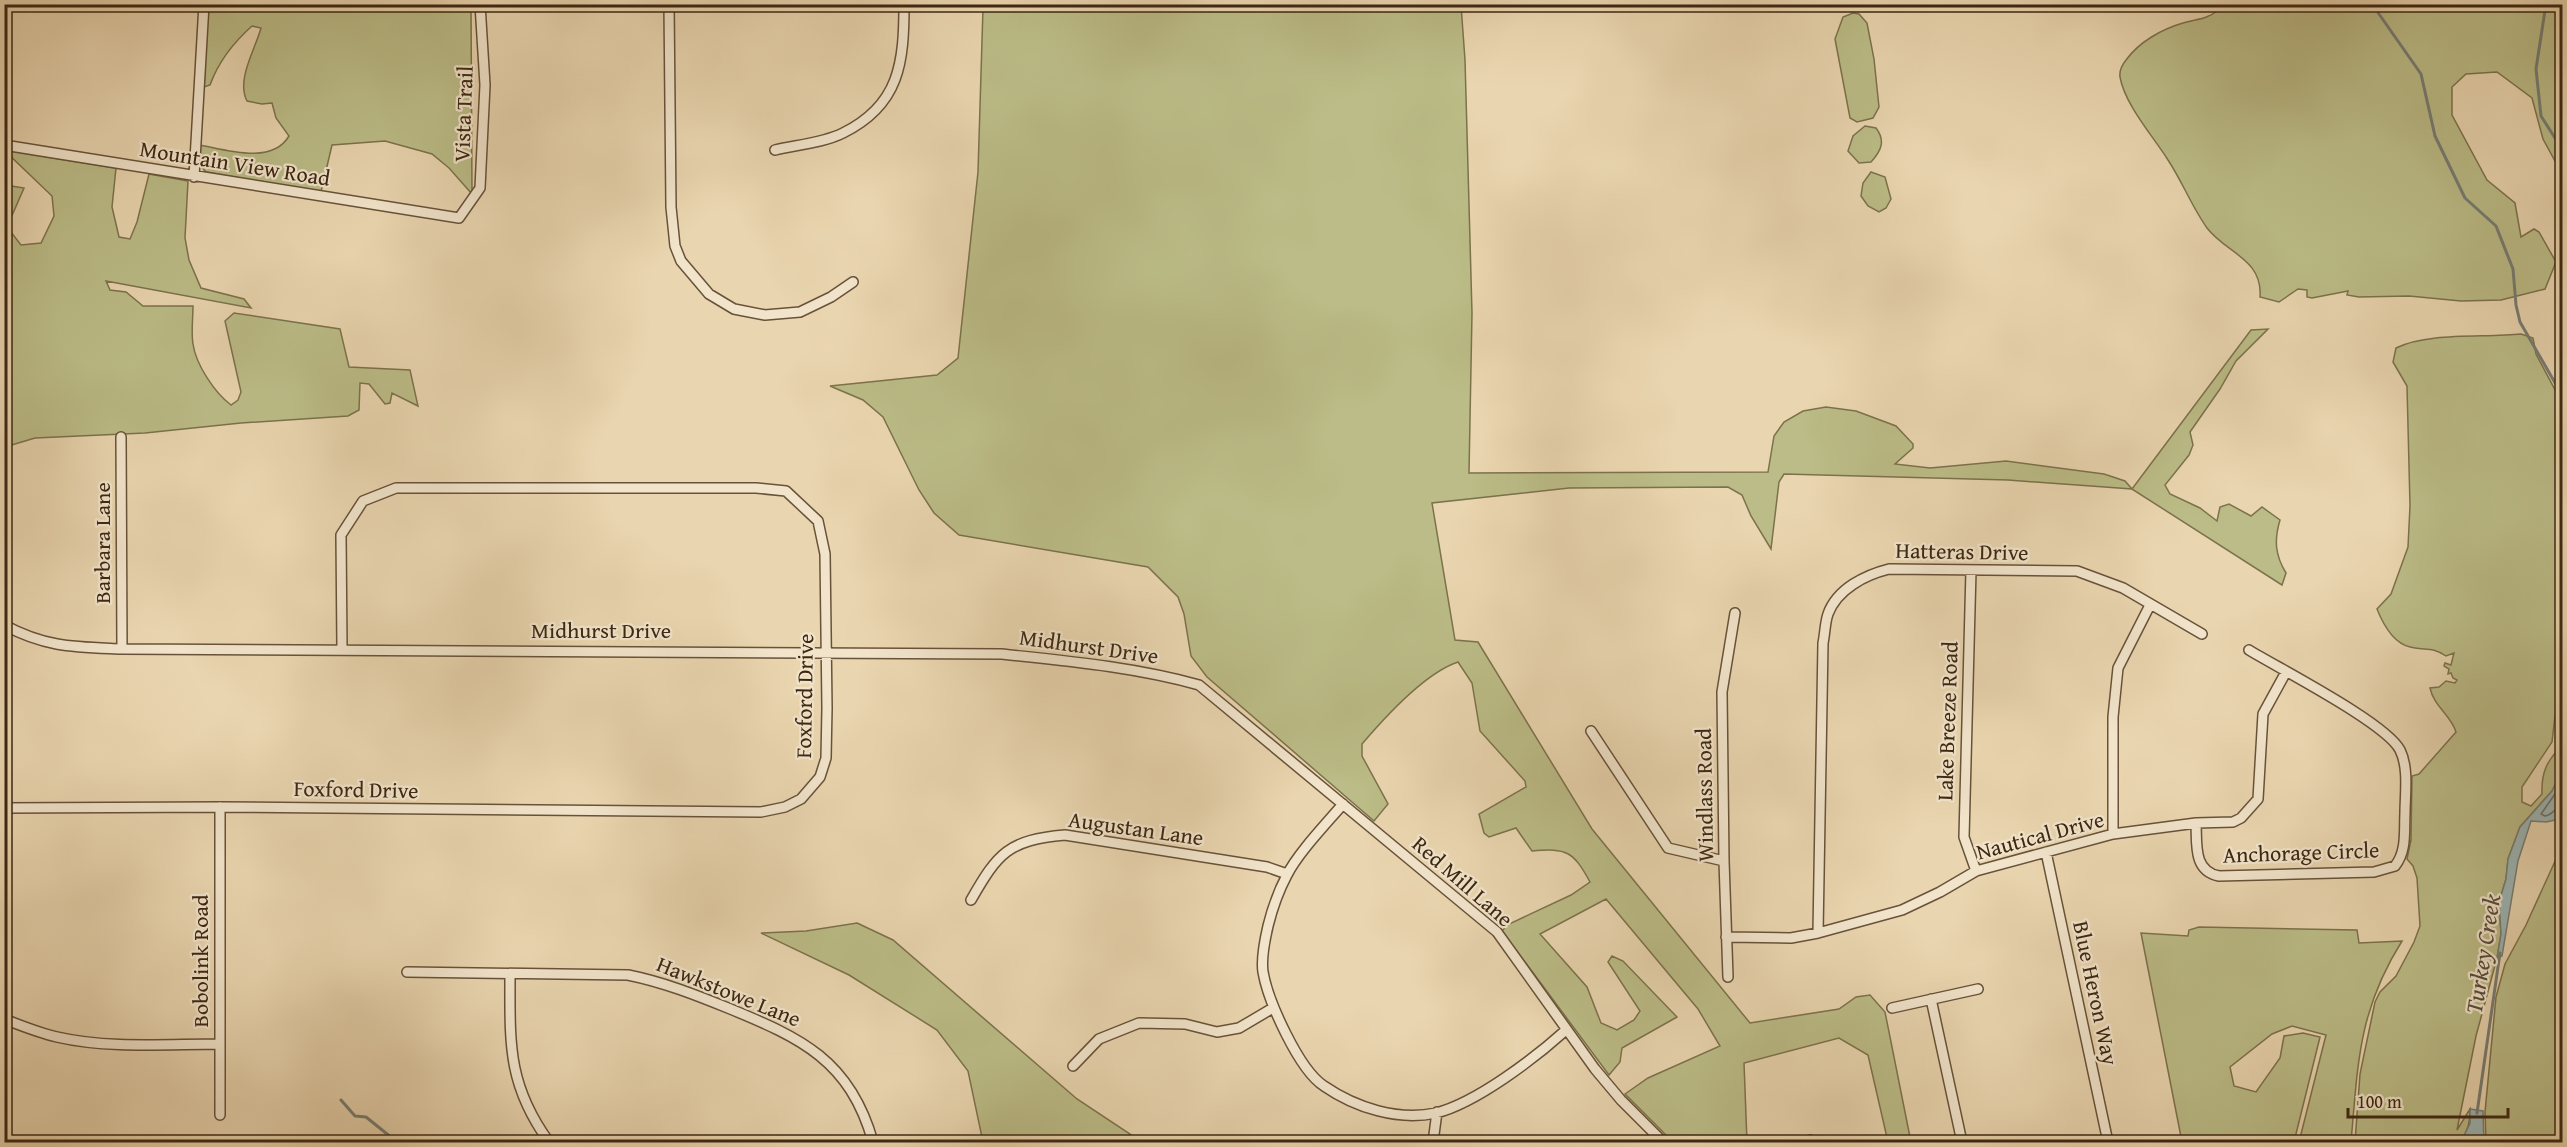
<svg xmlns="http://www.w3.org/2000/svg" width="2567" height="1147" font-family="'Gentium Book Plus',serif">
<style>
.green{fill:#bbbc87;stroke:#7c724c;stroke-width:1.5}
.water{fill:#9cb6b6;stroke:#767d74;stroke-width:1.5}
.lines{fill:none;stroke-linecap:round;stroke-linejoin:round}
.shore{stroke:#6c6e64;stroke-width:1.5}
.stream{stroke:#767d74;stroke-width:3}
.street-casing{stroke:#685239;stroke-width:12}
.street{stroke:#f1e4cb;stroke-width:9}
.labels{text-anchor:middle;stroke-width:4.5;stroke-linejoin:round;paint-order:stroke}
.street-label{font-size:22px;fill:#3d2712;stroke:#f1e4cb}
.water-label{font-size:24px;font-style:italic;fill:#554b3b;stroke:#f1e4cb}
</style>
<rect width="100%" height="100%" fill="#e9d5af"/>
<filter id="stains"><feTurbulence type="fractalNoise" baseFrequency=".00333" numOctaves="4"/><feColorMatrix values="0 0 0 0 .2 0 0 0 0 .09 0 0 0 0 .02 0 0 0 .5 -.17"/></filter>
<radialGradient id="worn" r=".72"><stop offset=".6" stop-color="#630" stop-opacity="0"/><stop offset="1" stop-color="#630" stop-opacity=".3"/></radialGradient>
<!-- green -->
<path class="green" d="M208,5h263l1,189 -23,-26 -17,-14 -47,-13 -53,4 -11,47 -115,-20 -7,-8 1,-19c26,5 72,20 89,-9l-13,-18 -4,-15 -10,1 -15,-3c-11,-21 8,-51 14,-73l-9,-2c-18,16 -34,37 -42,59l-6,2z
M990,5h471l4,55 7,253 -3,160 299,-1 6,-36 10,-14 19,-11 23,-4 30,4 40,15 17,18v4l-18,16 35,4 76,-7 98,13 21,7 7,8 119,-159 17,-1 -32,32 -16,28 -30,43 3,13 -4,10 -24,30 5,9 30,14 17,13 3,-14 9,-3 22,12 11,-9 18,13c-6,20 -5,35 6,53l-4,12 -150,-96 -124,-9 -224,-6 -5,8 -8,67 -20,-33 -9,-21 -14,-8 -159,1 -137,15 23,137 23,2 114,187 158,194 89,-14 17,-12 14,-2 15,17 26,130h-23l-20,-87 -29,-17 -95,25 3,79h-74l-48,-48 23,-16 72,-32 -22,-37 -92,-110 -66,35 47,53 14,36 16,7 17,-10 6,-9 -32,-49 4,-6 11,5 54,56 -55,31 -2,14 -11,13 -107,-144 5,-6 64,-30 19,-13c-17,-31 -23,-34 -58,-31l-16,-23 -27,9 -5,-4 -5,-19 47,-27 -1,-6 -45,-50 -8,-48 -14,-21c-33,11 -73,55 -96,82v12l26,48 -14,17 -167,-144 -16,-21 -7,-42 -6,-17 -30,-30 -189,-32 -25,-22 -15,-23 -36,-73 -20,-17 -33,-14 107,-11 21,-17 20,-186 5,-164z
M2217,5h345v162l-7,-6 -12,-22 -11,-41 -35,-26 -31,2 -14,13v28l35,65 28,23 6,34 13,-8 5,3 17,30 -11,27 -44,11 -40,1 -52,-5 -50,1 -12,-2 1,-4 -36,7 -5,-1v-7l-9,-1 -19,13 -19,-5c3,-38 -34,-44 -53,-69 -15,-21 -25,-47 -39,-68 -15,-24 -43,-55 -48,-83 -1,-7 2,-12 6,-17 13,-18 36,-31 57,-37 12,-4 23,-3 34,-12z
M1853,13l6,1 8,9 7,36 5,48 -6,11 -16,4 -7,-4 -15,-79 8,-22z
M1865,126l11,2c10,13 5,23 -5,34l-12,1 -11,-12 5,-15z
M4,150l112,18 -4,39 7,30 11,2 7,-17 12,-48 39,7 -3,57 4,22 12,28 43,11 7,9 -145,-27 4,9 16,2 17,14h50c0,12 -2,26 0,38 3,21 22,49 38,61l7,-5 3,-8 -16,-71 9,-8 106,16 9,38 61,3 8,36 -26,-13 -2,10 -5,1 -16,-20 -9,-1 -1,27 -11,6 -107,7 -96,10 -110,5 -30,9v-262l19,3 -17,39 14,18 20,-2 13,-27 -2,-20z
M1871,172l14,5 6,22 -5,9 -7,4 -11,-6 -7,-10 2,-13z
M2521,334l12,4 3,16 26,49v293l-6,11 -4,35 -30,45v15l9,4 11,-12c-1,-21 5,-34 20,-48v25l-10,20 -32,36 -12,32 -2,20 -7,23 2,32 -4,24 -21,78 -19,94 13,-21c0,13 -2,22 -9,33h-106l5,-68 15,-72 5,-10 16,-16 18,-34 6,-16 -3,-48 -4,-12 -6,-7 4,-19 1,-64 7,-2 37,-42c-5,-17 -22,-25 -26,-44l9,-1 7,-6 9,2 2,-3 -4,-2 -2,-5 -3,1 1,-5 -5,-3 1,-3 6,2 3,-12 -8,3c-15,-10 -20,-5 -36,-9 -17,-4 -27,-23 -33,-38l14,-15 17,-47 2,-41 -3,-120 -14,-24 3,-14c33,-16 87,-10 125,-14z
M2562,846v286l-11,6 -1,4h-64l-1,-30 11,-115 9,-33 21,-39z
M857,923l36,17 184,159 65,43h-159l-15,-71 -31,-41 -88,-55 -88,-42 45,-2z
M2199,927l158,3 2,13 43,-2c-44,70 -44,123 -51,201h-52l27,-107 -34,-9 -20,8 -42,33 4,19 22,6 24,-34 4,-22 19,-3 17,4 -26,105h-112l-41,-209 47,3 1,-6z"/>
<!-- water -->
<path class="water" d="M2562,771v38l-7,11 -9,2 -15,-1 -13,40 -16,95 -5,2 4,-24 -2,-32 7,-23 2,-20 12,-32 32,-36z
M2470,1109l13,2 1,31h-23l9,-19z"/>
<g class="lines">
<!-- shore -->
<path class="shore" d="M2562,784l-21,30 4,2c8,-1 10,-9 17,-9"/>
<!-- stream -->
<path class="stream" d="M2372,4l49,70 14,62 30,62 31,28 17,43 3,36 4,17 42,73
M2546,4l-10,65 5,47 21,33
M341,1100l14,16 11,1 31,25
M2477,1113l23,-160"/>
<defs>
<path id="street" d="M669,4l2,203 4,39 6,15 28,33 25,15 31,6 35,-3 31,-15 22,-15
M4,145l455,73 21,-30 5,-103 -5,-81
M775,150c21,-5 48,-7 68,-17 57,-28 61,-71 61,-129
M194,177l10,-173
M121,437l1,212
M1971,570l-7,267 12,34
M4,625c43,23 72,22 118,24l879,5c66,7 134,13 198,31l298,247 98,137 26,31 42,42
M1591,731l77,117 56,13
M1343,804c-17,20 -45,49 -56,71 -8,15 -15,35 -19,51 -3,13 -7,33 -5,46 5,29 36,98 61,114 32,22 74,35 112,27 40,-10 99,-55 130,-83
M220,807v308
M4,808l216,-1 541,5 24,-5 16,-8 19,-22 6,-19 1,-50 -2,-154 -7,-33 -32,-30 -30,-3h-360l-33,13 -22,34 1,114
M2196,823c1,21 -3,48 23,53l155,-4 21,-6c12,-15 9,-35 10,-53 0,-19 4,-45 -5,-63 -14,-27 -120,-81 -151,-100
M2113,834v-117l5,-49 32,-63
M2046,852l62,290
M971,900c27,-47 37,-60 94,-65l202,32 20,7
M1818,933l5,-290c2,-9 2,-21 5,-29 9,-25 37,-39 61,-45l188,2 46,17 79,46
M1726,937l65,1 27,-5 84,-23 38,-18 36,-21 137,-37 83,-11 37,-1 8,-4 17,-19 5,-85 23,-42
M407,972l221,3c35,7 68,20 100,33 73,30 122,52 145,134
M510,974c0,69 -3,110 39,168
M1728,977l-4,-116 -2,-169 13,-79
M1931,999l31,143
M1892,1008l86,-19
M4,1019c18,7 35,14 53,18 52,12 110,7 163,7
M1073,1066l26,-27 40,-16 46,1 32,8 22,-4 34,-20
M1810,1140l1,2
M1433,1142l4,-30"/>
</defs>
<!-- street casing -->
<use href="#street" class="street-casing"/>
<!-- street -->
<use href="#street" class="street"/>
</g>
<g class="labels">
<!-- street labels -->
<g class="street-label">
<text transform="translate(463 114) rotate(-88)" y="8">Vista Trail</text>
<text transform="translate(235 163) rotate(9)" y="8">Mountain View Road</text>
<text transform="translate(102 543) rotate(-90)" y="8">Barbara Lane</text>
<text transform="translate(1962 551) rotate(1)" y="8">Hatteras Drive</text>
<text x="601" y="638">Midhurst Drive</text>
<text transform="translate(1089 646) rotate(8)" y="8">Midhurst Drive</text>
<text transform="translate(804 696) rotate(-89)" y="8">Foxford Drive</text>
<text transform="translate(1947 721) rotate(-88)" y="8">Lake Breeze Road</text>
<text transform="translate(356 789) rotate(1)" y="8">Foxford Drive</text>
<text transform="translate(1704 795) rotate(-91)" y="8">Windlass Road</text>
<text transform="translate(1136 828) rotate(8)" y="8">Augustan Lane</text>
<text transform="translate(2040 835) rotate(-15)" y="8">Nautical Drive</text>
<text transform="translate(2301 852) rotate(-2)" y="8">Anchorage Circle</text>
<text transform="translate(1463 881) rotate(41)" y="8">Red Mill Lane</text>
<text transform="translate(200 961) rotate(-90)" y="8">Bobolink Road</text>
<text transform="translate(729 991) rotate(22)" y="8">Hawkstowe Lane</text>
<text transform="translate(2096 993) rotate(78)" y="8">Blue Heron Way</text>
</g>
<!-- water labels -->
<g class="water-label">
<text transform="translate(2483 954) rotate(-81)" y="8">Turkey Creek</text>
</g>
</g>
<!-- margin -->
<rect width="2567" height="1147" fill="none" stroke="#e9d5af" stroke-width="24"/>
<rect x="6" y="6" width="2555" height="1135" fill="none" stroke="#3d2712" stroke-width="3"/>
<rect x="12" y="12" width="2543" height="1123" fill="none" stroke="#3d2712" stroke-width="1.5"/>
<!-- scale -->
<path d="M2348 1108v9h160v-9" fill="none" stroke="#3d2712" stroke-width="3"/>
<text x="2357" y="1108" font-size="18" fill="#3d2712" stroke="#f1e4cb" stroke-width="4.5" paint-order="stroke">100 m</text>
<rect width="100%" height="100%" filter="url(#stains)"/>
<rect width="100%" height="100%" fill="url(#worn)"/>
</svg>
